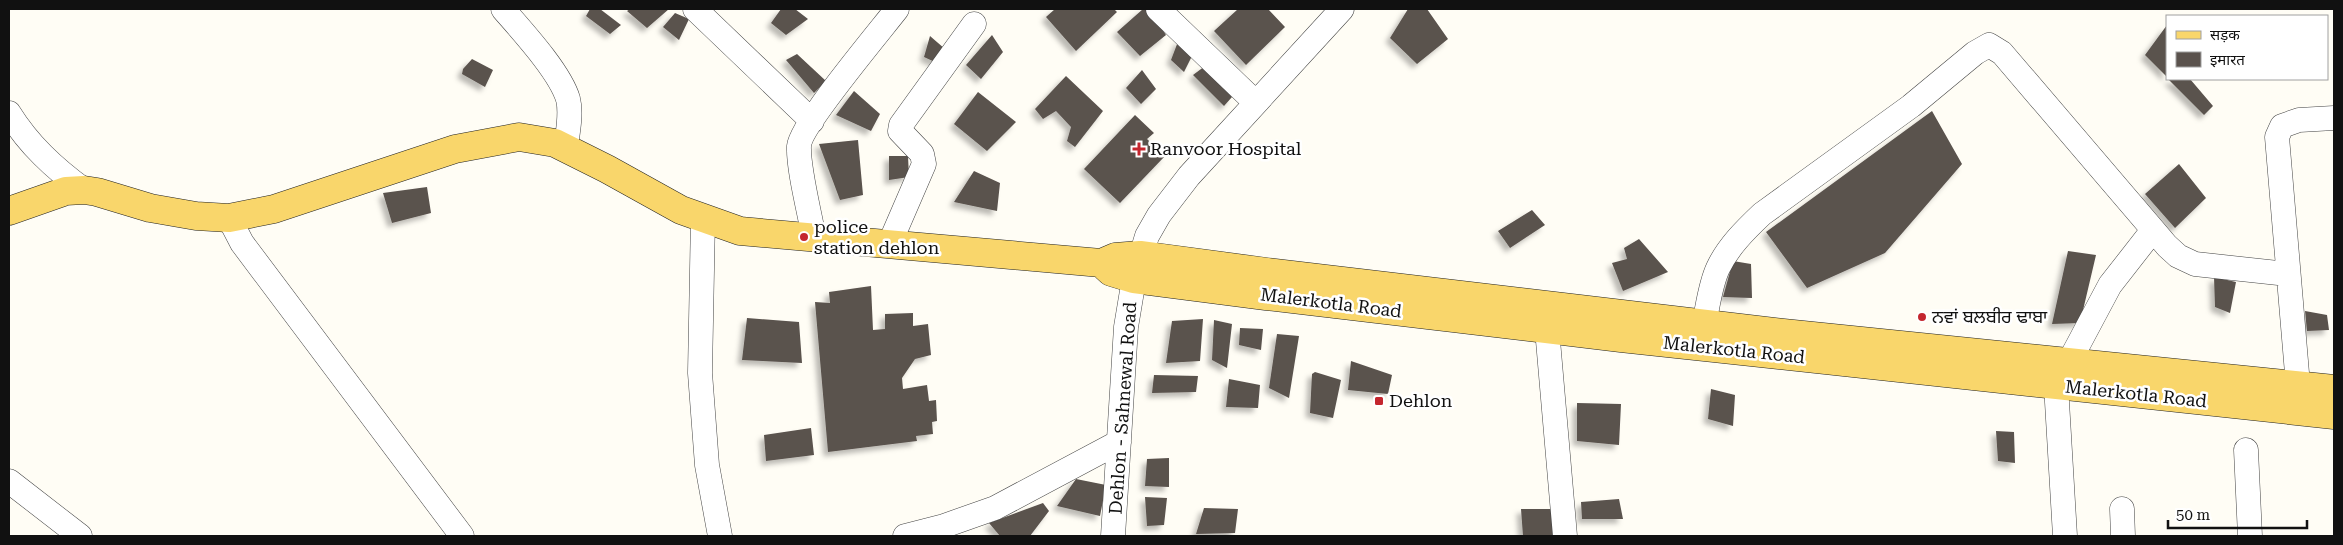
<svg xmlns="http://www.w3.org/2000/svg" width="2343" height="545" font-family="'Roboto Serif','Noto Sans Devanagari','Noto Sans Gurmukhi',serif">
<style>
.building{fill:#5a524d;filter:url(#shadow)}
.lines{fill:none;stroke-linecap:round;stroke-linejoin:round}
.minor-casing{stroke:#444;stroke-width:25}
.major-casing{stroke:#222;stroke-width:29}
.minor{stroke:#fff;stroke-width:24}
.major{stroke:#f9d66b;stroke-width:28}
.poi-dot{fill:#c4262e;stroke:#fff;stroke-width:2}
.labels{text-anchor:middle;stroke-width:5;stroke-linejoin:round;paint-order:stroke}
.poi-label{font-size:18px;fill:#111;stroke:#fff;text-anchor:start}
.street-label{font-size:18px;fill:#111;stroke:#fff}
</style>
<defs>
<filter id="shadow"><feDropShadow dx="-4.5" dy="4.5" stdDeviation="2.5" flood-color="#0004"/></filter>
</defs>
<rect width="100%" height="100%" fill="#fffdf5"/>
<!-- building -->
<path class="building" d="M590,9h10l21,16 -11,9 -24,-18z
M630,9h39l-22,19 -20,-17z
M781,9h14l13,10 -22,16 -15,-12z
M1055,9h59l3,3 -41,39 -30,-34z
M1143,9h6l17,26 -26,21 -23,-24z
M1238,9h30l17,18 -39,38 -32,-34z
M1408,9h19l21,30 -31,25 -27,-26z
M675,13l14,6 -10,21 -16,-13z
M2167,25v52l-22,-22z
M992,35l11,17 -22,27 -15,-14z
M930,36l15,13 -8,14 -13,-6z
M1179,39l15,13 -10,20 -13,-12z
M797,54l29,27 -12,12 -28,-33z
M472,59l21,11 -8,17 -23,-13 1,-5z
M1205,66l27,31 -8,9 -31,-31z
M1142,70l14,19 -15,15 -15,-16z
M1066,76l37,35 -28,36 -8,-6 4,-14 -15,-16 -13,8 -8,-10z
M2168,79h22l23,27 -9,9z
M854,91l26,23 -9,17 -35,-16z
M978,92l38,30 -29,29 -33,-27z
M1932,111l30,53 -77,89 -78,35 -41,-56z
M1135,115l19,18 -7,6 18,17 -45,47 -36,-34z
M858,140l5,55 -23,5 -21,-56z
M889,156h19l1,21 -20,3z
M2179,164l27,34 -31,30 -30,-34z
M974,171l26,12 -3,28 -43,-9z
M427,187l4,26 -39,10 -9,-30z
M1532,210l13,15 -35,23 -12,-17z
M1639,239l29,33 -45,19 -11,-28 15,-4 -3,-11z
M2068,251l28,4 -16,68 -28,1z
M1733,261l18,3 1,34 -29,-1z
M2214,277l22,5 -6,31 -15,-6z
M871,286l2,44 12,-1v-15l28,-1v13l15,-2 3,31 -16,4 -13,19 1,11 24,-4 2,16 7,-1 1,21 -5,1 1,12 -17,2 1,5 -89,11 -13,-150 15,1 -1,-11z
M2305,311l22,4 2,15 -22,1z
M747,318l52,4 3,41 -60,-3z
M1203,319l-3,42 -34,2 6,-42z
M1214,320l18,4 -5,44 -15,-8z
M1240,328l23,1 -2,21 -22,-5z
M1277,334l22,2 -10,62 -20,-10z
M1351,361l41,14 -4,19 -40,-4z
M1315,372l26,8 -8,38 -23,-5 2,-39z
M1154,375l44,1 -2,16 -44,1z
M1229,379l31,6 -2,23 -32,-1z
M1711,389l24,6 -2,31 -25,-7z
M1577,403l44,1 -2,41 -42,-4z
M811,428l3,27 -48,6 -2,-26z
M1996,431l18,1 1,31 -17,-2z
M1169,458v29l-24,-1 2,-27z
M1076,479l30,6 -6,31 -43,-10z
M1145,497l22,1 -3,27 -17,1z
M1619,499l4,20h-41l-1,-17z
M1043,503l6,8 -19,25h-30l-11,-13z
M1204,508l34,1 -3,24 -39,1z
M1521,509h35l1,27h-34z"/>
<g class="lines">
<defs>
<path id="minor" d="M503,9c19,22 57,63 65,90 4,16 -1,34 -2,50
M695,9l117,112
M1158,9l97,93
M9,113c20,32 45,55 75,77
M229,218l13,25 220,293
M703,218l-3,155 7,92 13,71
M814,238c-4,-24 -16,-69 -15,-92 1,-20 81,-115 98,-137
M889,245l35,-81 -2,-10 -22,-23 1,-6 73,-101
M1704,324c4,-18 6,-39 14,-56 10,-21 27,-38 44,-54l149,-108 64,-53 14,-8 13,8 165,193 11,10 17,8 93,10
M1547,329l18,207
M2069,362l41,-77 43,-55
M2056,385l9,151
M2298,385l-21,-248 5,-11 17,-6 35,-2
M2246,450l4,86
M9,481l71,55
M2122,509l1,27
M905,536l39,-10 51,-18 124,-66
M1113,536l13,-209 8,-48 13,-43 12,-21 30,-39 153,-167"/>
<path id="major" d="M9,211l57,-20 18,-1 13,2 53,16 46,8 33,2 45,-9 181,-60 64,-12 36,6 52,26 74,41 59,21 361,32 14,-6 25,-2 127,17 516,61 551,56
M1101,263l10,9 23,7 132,17 355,42 713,77"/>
</defs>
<!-- minor casing -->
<use href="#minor" class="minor-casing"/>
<!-- major casing -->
<use href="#major" class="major-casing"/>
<!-- minor -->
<use href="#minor" class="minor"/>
<!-- major -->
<use href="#major" class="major"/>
</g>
<!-- markers -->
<g class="poi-dot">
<path d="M1136.5 141.5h5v5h5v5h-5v5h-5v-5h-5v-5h5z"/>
<circle cx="804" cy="237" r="5"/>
<circle cx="1922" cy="317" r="5"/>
<rect x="1374" y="396" width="10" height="10" rx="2.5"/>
</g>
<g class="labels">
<!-- poi labels -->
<g class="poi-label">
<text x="1150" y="155">Ranvoor Hospital</text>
<text x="814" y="233">police<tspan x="814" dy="21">station dehlon</tspan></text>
<text x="1932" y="323">ਨਵਾਂ ਬਲਬੀਰ ਢਾਬਾ</text>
<text x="1389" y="407">Dehlon</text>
</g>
<!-- street labels -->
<g class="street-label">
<text transform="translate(1331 303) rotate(7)" y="6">Malerkotla Road</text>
<text transform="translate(1734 350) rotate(6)" y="6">Malerkotla Road</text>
<text transform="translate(2136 394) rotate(6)" y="6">Malerkotla Road</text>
<text transform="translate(1123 408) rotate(-86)" y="6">Dehlon - Sahnewal Road</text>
</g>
</g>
<!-- border -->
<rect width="2343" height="545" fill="none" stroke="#111111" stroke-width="20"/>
<!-- legend -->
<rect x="2166" y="15" width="162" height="65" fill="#ffffff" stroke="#a0a0a0"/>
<rect x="2176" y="31" width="25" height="8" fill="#f9d66b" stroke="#a0a0a0"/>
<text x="2210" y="40" font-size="15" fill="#111111">सड़क</text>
<rect x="2176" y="52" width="25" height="15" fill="#5a524d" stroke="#a0a0a0"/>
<text x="2210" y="65" font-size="15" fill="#111111">इमारत</text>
<!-- scale -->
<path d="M2168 520v8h139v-8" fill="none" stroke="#111111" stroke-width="2.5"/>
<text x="2176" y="520" font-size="15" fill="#111111" stroke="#ffffff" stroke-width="4" paint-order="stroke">50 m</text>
</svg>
